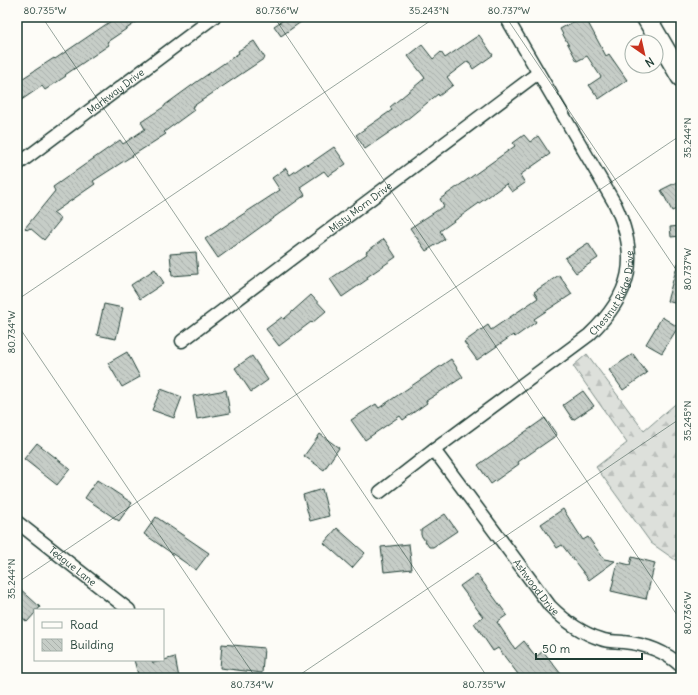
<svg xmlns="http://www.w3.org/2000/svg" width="698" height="695" font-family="Delius,sans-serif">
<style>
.forest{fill:url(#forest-firs);stroke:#7e8e88}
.building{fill:url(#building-back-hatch);stroke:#1f3d34}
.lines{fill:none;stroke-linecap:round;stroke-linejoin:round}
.street-casing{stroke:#1f3d34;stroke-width:15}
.primary-casing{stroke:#1f3d34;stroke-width:22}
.street{stroke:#fdfcf7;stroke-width:12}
.primary{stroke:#fdfcf7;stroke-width:19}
.ticks{fill:none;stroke:#1f3d34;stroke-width:1;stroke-opacity:0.45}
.labels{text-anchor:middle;stroke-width:4;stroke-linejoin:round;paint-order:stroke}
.street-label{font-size:10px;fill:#1f3d34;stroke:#fdfcf7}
.neatline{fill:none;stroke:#1f3d34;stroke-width:1.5}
.ticks-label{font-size:10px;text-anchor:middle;fill:#1f3d34}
</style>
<defs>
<pattern id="forest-firs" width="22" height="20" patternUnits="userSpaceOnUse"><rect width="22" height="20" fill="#dde0db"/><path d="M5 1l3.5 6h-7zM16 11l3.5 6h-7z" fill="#bdc1bd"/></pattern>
<pattern id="building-back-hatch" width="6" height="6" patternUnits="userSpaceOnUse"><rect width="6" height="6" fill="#c6cdc7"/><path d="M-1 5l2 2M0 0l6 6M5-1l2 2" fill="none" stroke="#aab1ac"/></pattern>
</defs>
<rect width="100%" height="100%" fill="#fdfcf7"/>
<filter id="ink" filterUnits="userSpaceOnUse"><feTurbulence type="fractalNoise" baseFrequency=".025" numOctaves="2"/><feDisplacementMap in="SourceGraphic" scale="8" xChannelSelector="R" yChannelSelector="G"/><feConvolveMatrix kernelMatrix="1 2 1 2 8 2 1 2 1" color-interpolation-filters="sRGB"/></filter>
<g filter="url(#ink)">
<!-- forest -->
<path class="forest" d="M587,354l57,77 37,-32v165l-30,-21 -55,-76 31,-24 -54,-77z"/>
<!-- building -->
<path class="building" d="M109,17h35l-37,25 2,3 -44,30 1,1 -21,14 -3,-4 -25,17v-21l37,-24 1,1 56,-38z
M288,17h20l-27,19 -7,-10z
M582,17h3l21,39 3,-2 18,26 -28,19 -10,-14 12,-8 -14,-21 -10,5 -17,-32z
M479,35l14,20 -20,14 -5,-8 -21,16 6,8 -14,11 -1,-2 -38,31 -35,24 -9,-14 36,-25 -2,-3 35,-29 -17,-22 14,-11 11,14 8,-7 4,6z
M254,41l11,17 -73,49 2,3 -30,22 2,2 -73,47 2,3 -42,29 8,6 -17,21 -14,-12 -3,2 -2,-2 30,-37 -2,-4 67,-47 3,4 22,-15 -4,-7 24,-16v-1l33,-24 41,-28 -1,-2z
M524,135l6,7 8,-6 12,18 -30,21 5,8 -13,9 -6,-8 -66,47 5,8 -19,12 -16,-23 34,-22 -4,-7 75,-53 -2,-3z
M334,147l12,17 -18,12 -4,-5 -24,16 5,8 -87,63 -13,-19 75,-49 -8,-12 14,-10 4,7 17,-12 1,2z
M677,182l4,8v17l-9,4 -11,-21z
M681,226v10l-10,1 -1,-10z
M384,239l12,18 -29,20 1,2 -26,18 -12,-18 37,-25 -1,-2z
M588,243l10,15 -22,15 -11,-15z
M196,252l2,22 -26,2 -2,-22z
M678,263h3v42l-14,-4z
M155,269l9,14 -24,16 -9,-14z
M559,275l13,19 -38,25 2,3 -21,15 -2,-2 -36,25 -13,-18 24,-17 3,5 47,-32 -4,-6z
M311,295l15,16 -14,12 -1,-1 -32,24 -13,-17 16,-12 2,2z
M104,304l19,4 -7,31 -19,-4z
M662,317l16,10 -16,26 -16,-9z
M127,352l13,25 -18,10 -14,-24z
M633,354l14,19 -24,17 -14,-20z
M252,356l16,24 -17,12 -16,-24z
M451,359l12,18 -37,24 1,2 -24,17 -3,-4 -35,24 -14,-20 25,-16 3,4z
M161,389l21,8 -8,21 -22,-8z
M226,390l4,23 -33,6 -4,-23z
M583,391l11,15 -21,14 -10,-15z
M545,418l12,17 -39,27 1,2 -28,20 -13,-19z
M320,434l19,14 -15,22 -20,-14z
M37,443l33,26 -13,16 -33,-26z
M97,480l35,23 -13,18 -34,-23z
M322,489l7,27 -19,5 -7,-26z
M563,509l20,31 5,-3 16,22 11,2 -26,19 -27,-35 -5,3 -16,-24z
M445,514l12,17 -24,16h-4l-8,-12v-5z
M156,517l53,36 -13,17 -52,-36z
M337,528l28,25 -13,15 -28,-25z
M409,544l3,25 -28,3 -3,-25z
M632,557l23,6 -9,36 -35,-8 7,-29 12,3z
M477,574l30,41 -10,7 18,27 9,-8 12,16 7,-6 21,27h-43l-23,-30 -5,3 -19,-28 9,-6 -23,-31z
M17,586l23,21 -2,3h-3v3l-8,9 -10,-9z
M222,644l42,4 -2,25 -42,-5z
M175,657l4,21h-40l-5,-18h18l1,3z"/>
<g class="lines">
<defs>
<g id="street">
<path id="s1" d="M17,165l197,-148"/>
<path id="s2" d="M182,341l356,-268"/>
<path id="s3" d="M434,450l116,156c15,15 31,27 51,33 7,3 14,2 22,3 22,2 42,9 58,24"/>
<path id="s4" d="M380,492l54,-42 155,-115c43,-41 51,-77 26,-131l-109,-187"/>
<path id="s5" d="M17,522l112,88"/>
</g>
<path id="primary" d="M646,17l35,60"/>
</defs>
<!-- street casing -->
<use href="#street" class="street-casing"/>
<!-- primary casing -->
<use href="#primary" class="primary-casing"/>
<!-- street -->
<use href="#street" class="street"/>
<!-- primary -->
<use href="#primary" class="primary"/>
</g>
</g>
<!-- ticks -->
<path class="ticks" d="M42,17l446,661M274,17l407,604M506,17l175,260M17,300l419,-283M17,324l239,354M17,583l664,-448M17,668l7,10M295,678l386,-260"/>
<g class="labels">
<!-- street labels -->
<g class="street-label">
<text dy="4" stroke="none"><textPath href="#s1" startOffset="123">Markway Drive</textPath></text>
<text dy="4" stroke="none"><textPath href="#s2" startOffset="223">Misty Morn Drive</textPath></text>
<text dy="4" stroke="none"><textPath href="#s4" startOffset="311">Chestnut Ridge Drive</textPath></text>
<text dy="4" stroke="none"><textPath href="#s5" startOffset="71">Teague Lane</textPath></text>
<text dy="4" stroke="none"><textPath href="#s3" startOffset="171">Ashwood Drive</textPath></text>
</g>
</g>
<!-- margin -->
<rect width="698" height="695" fill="none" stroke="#fdfcf7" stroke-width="44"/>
<!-- legend -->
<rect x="34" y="609" width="130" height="52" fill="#fdfcf7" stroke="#a4b0a9"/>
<rect x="42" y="622" width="20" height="6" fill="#fdfcf7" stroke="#a4b0a9"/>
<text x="70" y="629" font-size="12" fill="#1f3d34">Road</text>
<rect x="42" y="639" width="20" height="12" fill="url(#building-back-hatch)" stroke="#a4b0a9"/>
<text x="70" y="649" font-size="12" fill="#1f3d34">Building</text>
<!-- north arrow -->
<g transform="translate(644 54) rotate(146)"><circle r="19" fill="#fdfcf7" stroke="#a4b0a9"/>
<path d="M0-3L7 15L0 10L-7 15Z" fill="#c8321e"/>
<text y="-6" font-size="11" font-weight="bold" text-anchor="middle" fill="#1f3d34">N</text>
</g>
<!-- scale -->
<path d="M536 653v6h106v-6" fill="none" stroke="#1f3d34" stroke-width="2"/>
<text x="542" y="653" font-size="12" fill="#1f3d34" stroke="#fdfcf7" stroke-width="3" paint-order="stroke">50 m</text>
<rect x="22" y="22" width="654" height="651" class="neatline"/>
<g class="ticks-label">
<text x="45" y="14">80.735°W</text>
<text x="277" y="14">80.736°W</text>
<text x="429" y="14">35.243°N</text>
<text x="509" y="14">80.737°W</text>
<text transform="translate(687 138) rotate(-90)" y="4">35.244°N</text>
<text transform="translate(687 269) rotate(-90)" y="4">80.737°W</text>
<text transform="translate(11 332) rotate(-90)" y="4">80.734°W</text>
<text transform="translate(687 421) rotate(-90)" y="4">35.245°N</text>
<text transform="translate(11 579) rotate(-90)" y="4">35.244°N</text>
<text transform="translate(687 613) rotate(-90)" y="4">80.736°W</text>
<text x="252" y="688">80.734°W</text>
<text x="484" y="688">80.735°W</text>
</g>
</svg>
